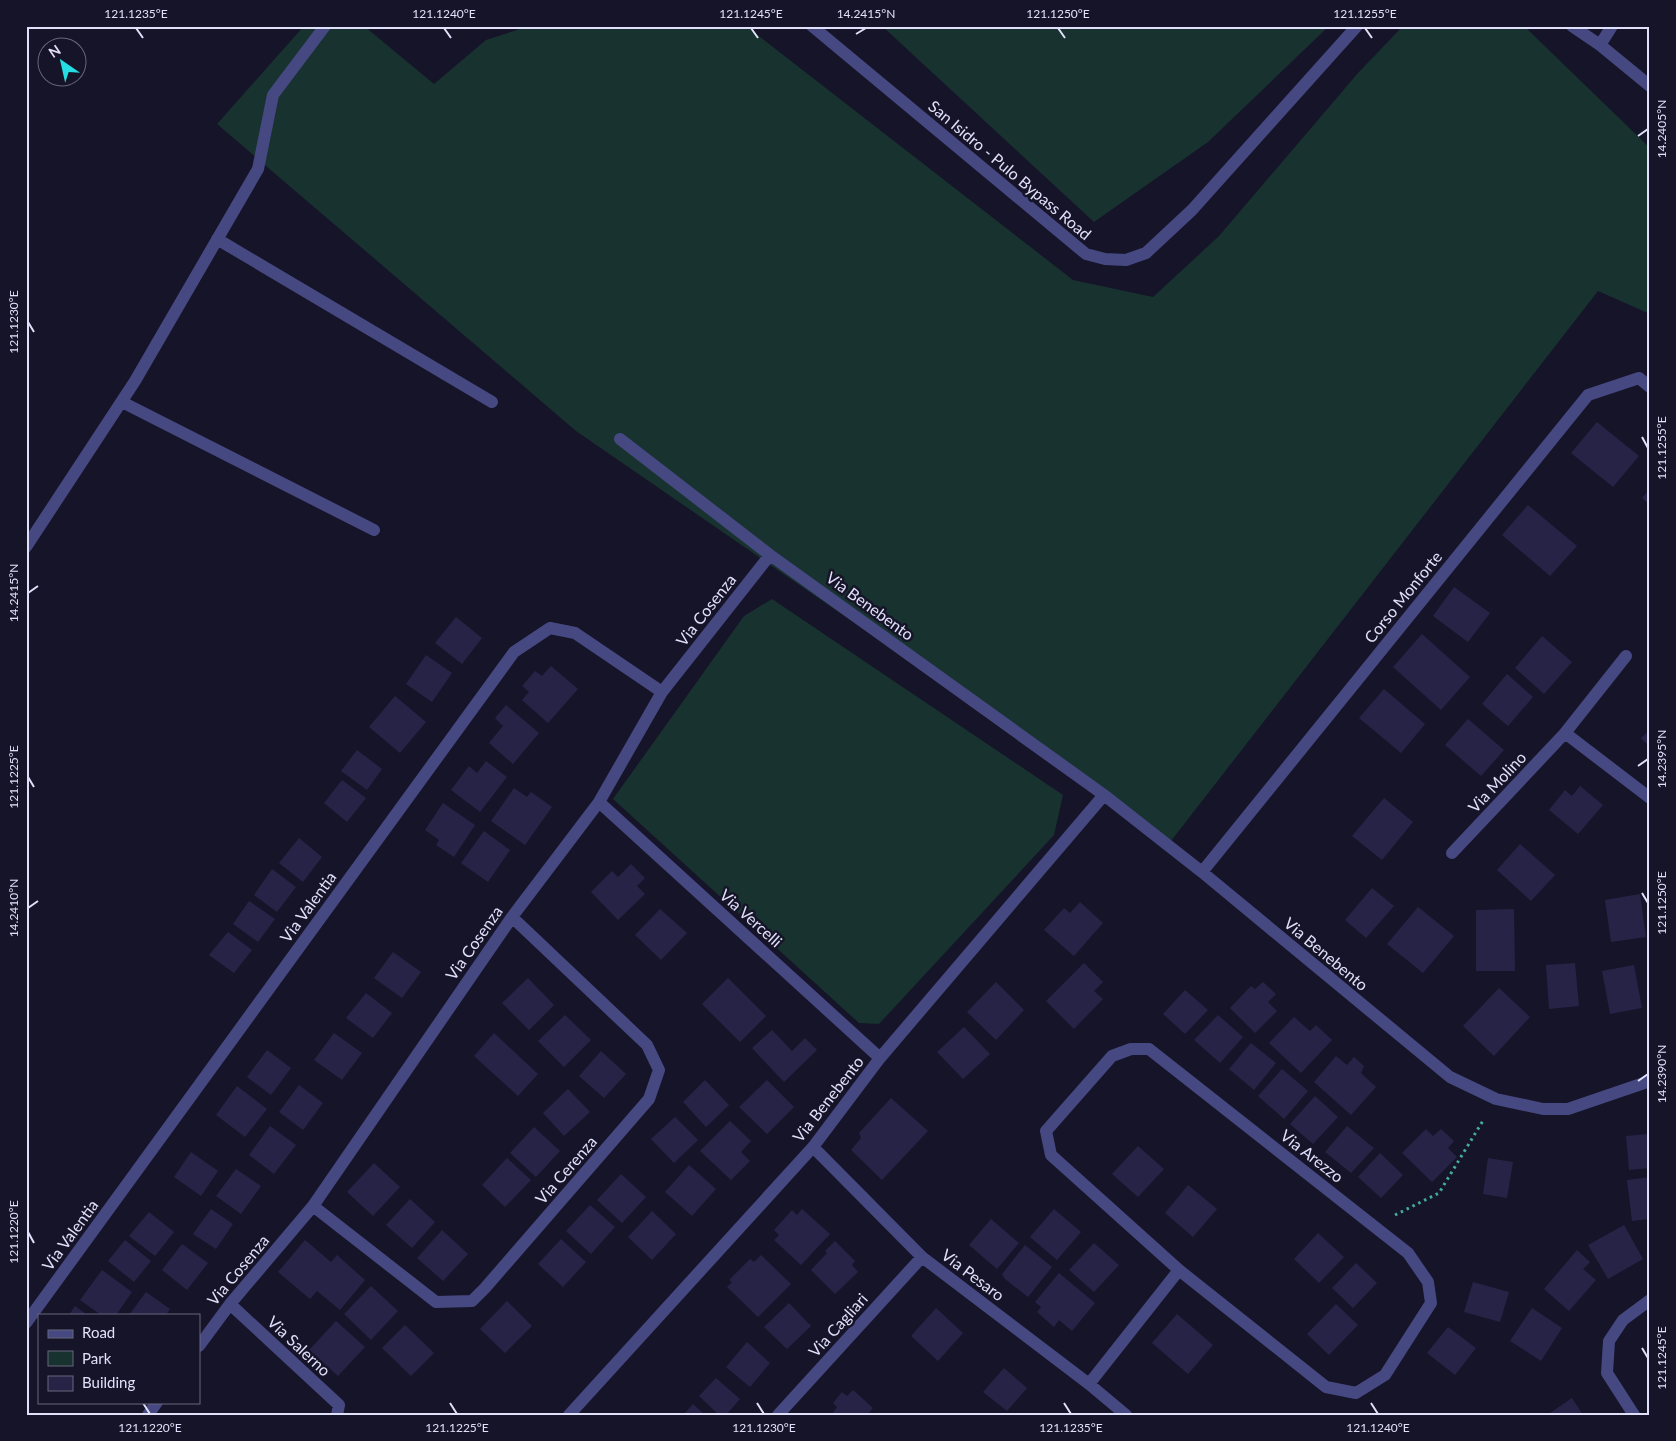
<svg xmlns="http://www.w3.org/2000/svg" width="1676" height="1441" font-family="Lato,sans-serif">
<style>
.green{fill:#18322f}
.building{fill:#272347}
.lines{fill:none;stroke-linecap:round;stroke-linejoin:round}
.path{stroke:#41ad9f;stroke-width:3;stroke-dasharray:2.5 4;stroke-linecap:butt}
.minor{stroke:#464881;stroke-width:12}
.ticks{fill:none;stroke:#e1e0fb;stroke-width:2}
.labels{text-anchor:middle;stroke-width:5;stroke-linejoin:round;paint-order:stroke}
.street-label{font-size:16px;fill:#e1e0fb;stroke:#161428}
.neatline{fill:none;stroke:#e1e0fb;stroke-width:2}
.ticks-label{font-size:12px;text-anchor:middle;fill:#e1e0fb}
</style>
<rect width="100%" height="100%" fill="#161428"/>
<!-- green -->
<path class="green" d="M304,26h60l70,58 52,-44 43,-14h217l327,254 80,17 66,-61 139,-163 45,-47h121l126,122v166l-52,-23 -427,550 -595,-410 -359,-307z
M882,26h447l-121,116 -114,80z
M772,599l291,196 -9,40 -175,189 -20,-1 -246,-224 131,-183z"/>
<!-- building -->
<path class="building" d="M1597,422l42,34 -26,31 -42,-34z
M1650,489v16l-8,-7z
M1528,505l49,41 -27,30 -48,-41z
M1454,587l36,26 -22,29 -35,-26z
M456,617l26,21 -20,26 -27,-21z
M1422,634l48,43 -29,33 -48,-43z
M1542,636l30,26 -28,32 -29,-26z
M426,655l26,18 -20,29 -26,-18z
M551,666l27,23 -30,34 -26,-23 7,-8 -7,-6 13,-15 7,5z
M1507,674l26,23 -25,29 -26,-22z
M1384,689l41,35 -24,29 -42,-35z
M395,696l31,26 -26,31 -31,-26z
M506,705l33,28 -26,31 -24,-21 14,-17 -8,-8z
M1468,719l36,31 -23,26 -36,-31z
M1650,730v17l-9,-9z
M357,750l25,19 -15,21 -26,-19z
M486,761l21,16 -27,35 -29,-22 18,-24 8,7z
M342,780l24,18 -19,24 -23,-19z
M1580,786l23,19 -25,29 -29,-24 16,-20 7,6z
M514,788l13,9 4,-5 21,15 -27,38 -34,-24z
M1384,798l29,24 -31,38 -30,-24z
M443,803l32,22 -21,32 -18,-12 3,-5 -14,-10z
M484,831l26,19 -22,32 -27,-19z
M299,838l23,19 -19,25 -24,-19z
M1520,844l35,31 -24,26 -34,-31z
M631,864l14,14 -8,8 8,8 -27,26 -27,-28 21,-21 6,6z
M272,869l24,18 -19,25 -23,-17z
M1372,888l22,18 -28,32 -21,-18z
M1640,894l6,43 -35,5 -6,-42z
M249,901l26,18 -17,23 -25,-18z
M1080,902l23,21 -29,33 -30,-26 20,-22 6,5z
M1418,907l36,29 -31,37 -36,-29z
M660,909l27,24 -26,27 -26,-25z
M1514,909l1,62h-39v-61z
M228,932l24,18 -18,23 -25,-18z
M393,952l28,20 -19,26 -28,-20z
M1084,963l19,19 -9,9 9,8 -29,30 -28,-28z
M1575,963l4,43 -30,3 -3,-44z
M1634,965l8,43 -32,6 -8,-43z
M528,978l26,27 -25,25 -27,-27z
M728,978l38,38 -26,26 -38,-38z
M996,982l28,28 -28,30 -29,-28z
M1263,982l13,12 -8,8 9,9 -22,22 -25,-25 21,-22 4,3z
M1499,988l31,29 -36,39 -31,-30z
M1185,990l23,20 -23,24 -22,-20z
M366,993l26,20 -19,25 -27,-20z
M565,1015l26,25 -27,27 -26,-26z
M1218,1015l25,22 -23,26 -26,-23z
M1294,1017l16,14 6,-6 16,15 -31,33 -32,-30z
M964,1027l26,27 -27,25 -26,-27z
M772,1030l20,21 13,-13 12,12 -33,32 -32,-34z
M334,1033l28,20 -20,27 -28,-20z
M494,1033l44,41 -20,22 -44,-40z
M1251,1043l25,20 -22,27 -25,-21z
M267,1050l24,18 -20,27 -24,-18z
M601,1051l25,23 -22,24 -25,-22z
M1336,1056l11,9 7,-8 10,9 -3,7 15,14 -25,28 -37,-33z
M1282,1069l26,22 -24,28 -26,-23z
M705,1080l24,25 -23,22 -23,-25z
M767,1080l27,27 -27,27 -28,-27z
M299,1085l24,18 -20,27 -24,-18z
M237,1086l30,23 -22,28 -29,-22z
M568,1089l22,23 -26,24 -21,-23z
M1315,1096l23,21 -25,27 -23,-20z
M891,1098l37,33 -46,49 -31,-30 10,-12 -2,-5z
M675,1117l23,23 -24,23 -23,-24z
M730,1121l21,20 -10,11 9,9 -19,19 -31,-29z
M270,1126l26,19 -22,29 -25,-19z
M1347,1126l27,22 -23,25 -26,-21z
M534,1127l26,24 -24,26 -26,-24z
M1426,1129l7,7 8,-7 13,12 -6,7 9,9 -25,25 -30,-29z
M1650,1134v34l-21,2 -3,-34z
M1138,1146l26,23 -26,28 -26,-23z
M191,1152l27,19 -17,25 -27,-19z
M1380,1153l23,22 -22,23 -23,-21z
M507,1158l24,22 -26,27 -23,-22z
M1488,1158l25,4 -6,36 -24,-4z
M374,1163l26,24 -27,29 -26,-24z
M689,1165l27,24 -24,27 -27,-24z
M236,1169l25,17 -20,28 -25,-18z
M621,1174l25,23 -24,26 -25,-23z
M1650,1177v42l-18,2 -5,-41z
M1188,1185l29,24 -24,28 -28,-24z
M410,1199l25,23 -23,26 -26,-23z
M590,1205l25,22 -24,27 -25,-23z
M211,1209l22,15 -17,25 -23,-15z
M802,1209l28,25 -29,31 -27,-25 5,-5 -5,-5 18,-20 5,5z
M1054,1209l27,23 -24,28 -27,-23z
M652,1211l24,23 -24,26 -24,-23z
M149,1212l25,20 -19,24 -26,-20z
M991,1219l28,24 -22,26 -28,-24z
M1624,1225l19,34 -35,20 -20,-34z
M442,1230l26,24 -25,27 -26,-23z
M1318,1233l26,24 -25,26 -25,-24z
M561,1239l25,23 -23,25 -25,-23z
M125,1240l26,21 -17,21 -26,-21z
M305,1240l26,22 6,-7 28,25 -25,30 -23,-19 -7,8 -32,-27z
M835,1241l20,20 -3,4 6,7 -23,22 -24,-24 16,-17 -2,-2z
M1094,1243l25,22 -25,27 -25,-22z
M182,1244l26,19 -21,27 -25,-20z
M1025,1245l27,22 -24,30 -23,-18 -3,-5z
M1577,1250l13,12 -7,7 13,11 -27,31 -25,-22z
M761,1255l30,29 -33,33 -31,-30 5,-5 -3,-2 21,-21 4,3z
M1356,1263l21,20 -24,25 -21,-20z
M102,1270l30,22 -16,23h-15l-21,-15z
M1059,1273l36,30 -23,28 -13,-11 -5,7 -17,-15 4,-5 -6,-5z
M1473,1282l36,10 -9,30 -36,-10z
M371,1286l27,25 -27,29 -27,-26z
M146,1292l24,17 -4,6h-37z
M507,1301l25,25 -27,27 -25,-24z
M789,1303l22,23 -24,23 -23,-22z
M1336,1304l22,21 -29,30 -22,-21z
M75,1306l12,9h-18z
M936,1308l27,25 -25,28 -27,-25z
M1532,1308l30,20 -21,33 -31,-20z
M1177,1314l36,31 -25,29 -36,-31z
M336,1321l29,26 -27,29 -29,-26z
M405,1325l29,28 -23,23 -29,-28z
M1448,1327l28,21 -21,27 -28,-22z
M747,1342l23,21 -20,24 -24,-20z
M1004,1368l23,20 -20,23 -24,-19z
M716,1378l24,21 -14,16h-7l-20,-19z
M853,1390l20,18 -6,7h-34l-1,-1 5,-7 -4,-4 9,-11 5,4z
M1572,1398l11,17h-36z
M693,1404l12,11h-22z"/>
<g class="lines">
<!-- path -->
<path class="path" d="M1395,1215l44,-22 45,-74"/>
<!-- minor -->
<path class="minor" d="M812,26l274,228 19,5 21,1 20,-7 46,-43 165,-184
M1572,26l28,19 50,41
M1600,45l12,-19
M217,239l275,163
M122,402l252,128
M620,439l150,116 334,240 98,77 248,205 46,22 47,10h25l82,-28
M26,547l109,-166 123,-212 15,-74 52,-69
M1565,733l85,65
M599,802l281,256
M1452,853l113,-120 61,-77
M1202,872l386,-477 51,-17 11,9
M1131,1049h18l259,204 20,29 3,21 -46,72 -29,18 -30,-6 -147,-117 -128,-115 -5,-24 66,-75z
M813,1147l109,110 167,127 37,31
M313,1206l123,96 36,-1 13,-13 164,-189 10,-29 -12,-25 -135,-128
M230,1304l109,101 -2,10
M26,1323l488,-671 36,-24 25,5 87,59
M199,1346l31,-42 83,-98 199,-289 87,-115 63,-110 108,-137
M1089,1384l90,-114
M148,1415l9,-13
M569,1415l244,-268 67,-89 224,-263
M778,1415l144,-158
M1634,1415l-27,-42 2,-32 14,-21 27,-20"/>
</g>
<!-- ticks -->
<path class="ticks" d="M136,28l7,10M444,28l7,10M751,28l7,10M1058,28l7,10M1365,28l7,10M856,34l10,-6M1638,136l10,-7M28,322l6,10M1642,437l6,11M28,593l10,-7M1638,766l10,-7M28,777l6,10M1642,893l6,10M28,908l10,-7M1638,1081l10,-7M28,1232l6,11M1642,1348l6,10M143,1403l7,11M450,1403l7,11M757,1403l7,11M1064,1403l7,11M1371,1403l7,11"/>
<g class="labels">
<!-- street labels -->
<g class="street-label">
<text transform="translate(1010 170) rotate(40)" y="6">San Isidro - Pulo Bypass Road</text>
<text transform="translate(1403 597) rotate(-51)" y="6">Corso Monforte</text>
<text transform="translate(870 606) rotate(36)" y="6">Via Benebento</text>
<text transform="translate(706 610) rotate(-52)" y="6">Via Cosenza</text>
<text transform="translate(1497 782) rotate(-47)" y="6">Via Molino</text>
<text transform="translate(308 907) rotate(-54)" y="6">Via Valentia</text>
<text transform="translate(751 918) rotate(42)" y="6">Via Vercelli</text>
<text transform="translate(474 943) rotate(-55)" y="6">Via Cosenza</text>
<text transform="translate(1326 954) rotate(40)" y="6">Via Benebento</text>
<text transform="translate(828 1099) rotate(-52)" y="6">Via Benebento</text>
<text transform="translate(1312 1156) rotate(38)" y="6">Via Arezzo</text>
<text transform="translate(566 1170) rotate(-49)" y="6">Via Cerenza</text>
<text transform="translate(70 1235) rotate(-54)" y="6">Via Valentia</text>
<text transform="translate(238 1270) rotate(-50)" y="6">Via Cosenza</text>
<text transform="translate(973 1275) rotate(37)" y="6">Via Pesaro</text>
<text transform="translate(838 1325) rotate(-48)" y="6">Via Cagliari</text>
<text transform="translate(299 1346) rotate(43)" y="6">Via Salerno</text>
</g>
</g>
<!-- border -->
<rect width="1676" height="1441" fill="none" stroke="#161428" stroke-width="55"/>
<!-- legend -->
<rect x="38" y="1314" width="162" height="90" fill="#161428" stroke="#67667c"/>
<rect x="48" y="1330" width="25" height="8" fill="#464881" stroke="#67667c"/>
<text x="82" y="1338" font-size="15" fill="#e1e0fb">Road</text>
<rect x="48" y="1351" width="25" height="15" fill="#18322f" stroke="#67667c"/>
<text x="82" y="1364" font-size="15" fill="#e1e0fb">Park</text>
<rect x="48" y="1376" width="25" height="15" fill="#272347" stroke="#67667c"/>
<text x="82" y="1388" font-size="15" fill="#e1e0fb">Building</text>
<!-- north arrow -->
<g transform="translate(62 62) rotate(326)"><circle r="24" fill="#161428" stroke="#67667c"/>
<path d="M0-4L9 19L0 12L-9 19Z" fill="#25dde2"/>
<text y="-8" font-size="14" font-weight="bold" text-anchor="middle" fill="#e1e0fb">N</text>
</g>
<rect x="28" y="28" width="1620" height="1386" class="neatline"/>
<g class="ticks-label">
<text x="136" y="18">121.1235°E</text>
<text x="444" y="18">121.1240°E</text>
<text x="751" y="18">121.1245°E</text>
<text x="866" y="18">14.2415°N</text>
<text x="1058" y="18">121.1250°E</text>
<text x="1365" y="18">121.1255°E</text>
<text transform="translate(1662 129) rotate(-90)" y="4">14.2405°N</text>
<text transform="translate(14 322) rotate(-90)" y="4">121.1230°E</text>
<text transform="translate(1662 448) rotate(-90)" y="4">121.1255°E</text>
<text transform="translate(14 593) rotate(-90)" y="4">14.2415°N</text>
<text transform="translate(1662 759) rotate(-90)" y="4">14.2395°N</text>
<text transform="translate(14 777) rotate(-90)" y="4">121.1225°E</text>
<text transform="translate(1662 903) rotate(-90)" y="4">121.1250°E</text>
<text transform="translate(14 908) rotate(-90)" y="4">14.2410°N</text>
<text transform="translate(1662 1074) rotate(-90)" y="4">14.2390°N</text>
<text transform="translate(14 1232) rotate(-90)" y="4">121.1220°E</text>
<text transform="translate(1662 1358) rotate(-90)" y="4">121.1245°E</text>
<text x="150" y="1432">121.1220°E</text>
<text x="457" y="1432">121.1225°E</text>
<text x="764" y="1432">121.1230°E</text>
<text x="1071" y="1432">121.1235°E</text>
<text x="1378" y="1432">121.1240°E</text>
</g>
</svg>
